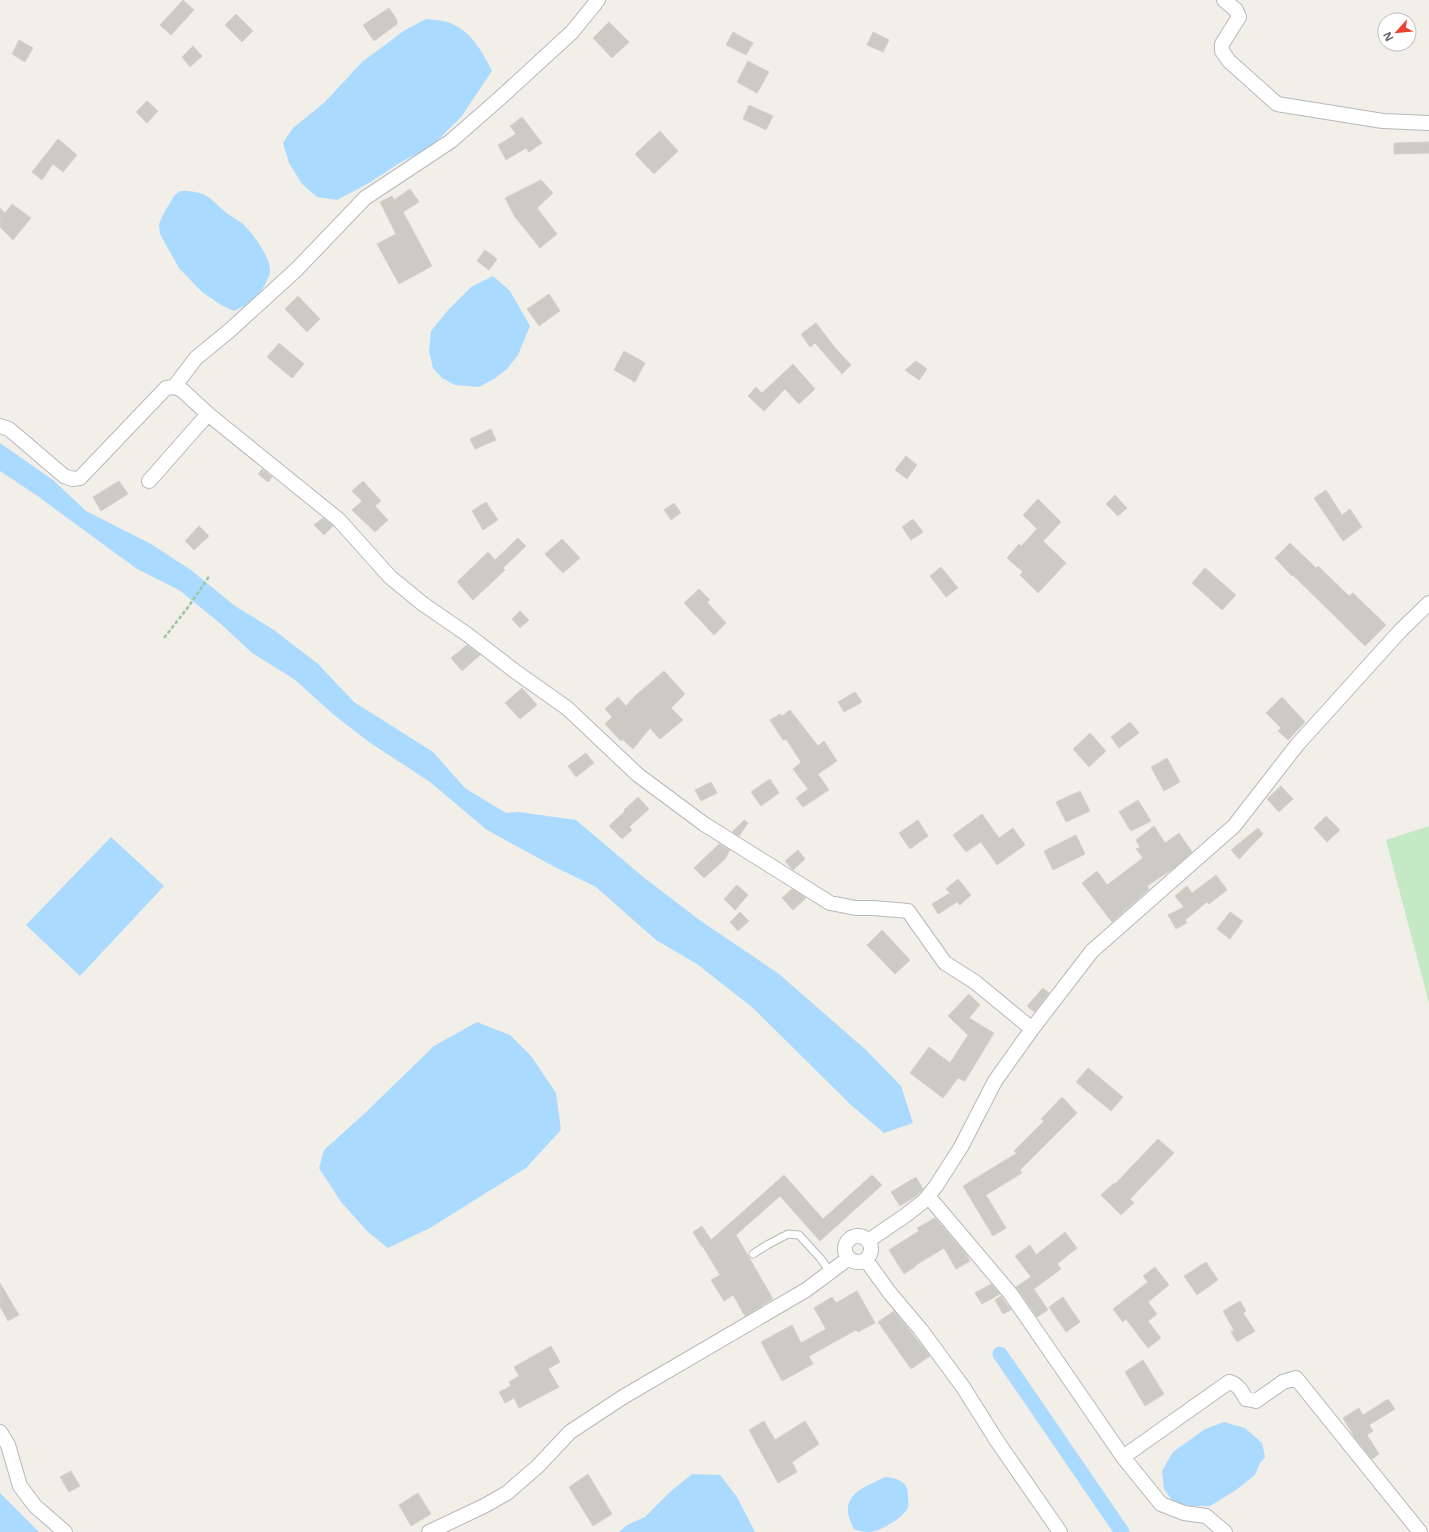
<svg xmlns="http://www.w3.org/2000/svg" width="1429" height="1532" font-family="'Noto Sans',sans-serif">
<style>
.green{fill:#c5e8c5}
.water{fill:#aadaff}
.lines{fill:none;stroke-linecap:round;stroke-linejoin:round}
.canal{stroke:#aadaff;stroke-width:15}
.building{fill:#cccac5;stroke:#d6d1c6}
.lane-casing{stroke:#b5b8bc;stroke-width:9}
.street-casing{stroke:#b5b8bc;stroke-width:16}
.path{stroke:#9cc7a9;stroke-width:2.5;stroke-dasharray:4 2;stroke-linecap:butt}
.lane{stroke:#fff;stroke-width:7}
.street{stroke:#fff;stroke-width:14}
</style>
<rect width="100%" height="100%" fill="#f1efe8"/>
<!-- green -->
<path class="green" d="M1429,826v177l-43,-163z"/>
<!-- water -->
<path class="water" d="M426,19c7,1 15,1 21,3 23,7 35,29 45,49l-31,46 -29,29 -31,16 -32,21 -32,17 -20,-3 -15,-13 -13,-21 -6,-20 10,-15 32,-26 37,-40 43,-32z
M180,191c29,0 27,6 48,23 5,3 10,6 15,10 10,10 28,33 27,48 0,2 -2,6 -3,8 -6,16 -18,24 -33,31l-13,-6 -19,-13 -23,-24 -19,-34 -1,-10 5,-11 10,-17z
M493,276l17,15 20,35 -12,29 -11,14 -13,10 -15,8 -24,-2 -13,-7 -9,-10 -4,-17 2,-20 18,-22 22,-22z
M0,443l53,37 33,31 65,33 40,26 44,36 39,24 44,34 36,38 79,50 32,36 41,25 13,-1 57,8 66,56 56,43 81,55 87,76 35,36 12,37 -29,10 -33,-28 -98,-97 -56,-44 -41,-24 -60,-53 -43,-21 -66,-36 -57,-48 -61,-40 -35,-27 -40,-36 -42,-26 -31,-29 -42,-34 -42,-21 -101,-74 -36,-24z
M111,837l53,49 -84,90 -54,-51z
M477,1022l33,13 21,21 25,37 5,37 -35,38 -96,60 -42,20 -20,-16 -27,-30 -22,-34 5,-18 39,-35 71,-69z
M1224,1422l21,6 17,15 3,14 -5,6 -5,12 -19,15 -26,16h-23l-15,-6 -8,-11 -2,-18 11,-19 32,-23z
M692,1474l28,1 17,22 18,35h-136l8,-7 18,-8 25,-25z
M886,1477c13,1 23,6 22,20 0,3 1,7 0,10 -4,11 -27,24 -39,25 -5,0 -10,-1 -15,-3 -18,-32 7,-41 32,-52z
M0,1493l39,39h-39z"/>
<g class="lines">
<!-- canal -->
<path class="canal" d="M1000,1354l122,178"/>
</g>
<!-- building -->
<path class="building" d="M183,0l11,10 -23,25 -11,-10z
M389,8l8,12v4l-23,17 -11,-16z
M236,14l17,17 -11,11 -17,-17z
M609,22l20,20 -17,16 -19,-20z
M733,32l20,11 -7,12 -20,-10z
M873,32l16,8 -6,12 -16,-7z
M19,40l14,8 -8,14 -13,-8z
M193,46l9,10 -12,11 -8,-10z
M748,61l21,11 -12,21 -20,-11z
M147,101l11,10 -11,12 -11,-11z
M749,105l24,11 -7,14 -23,-11z
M522,117l20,26 -13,9 -3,-4 -20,12 -8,-15 18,-11 -6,-8z
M660,131l18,20 -24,23 -19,-20z
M58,139l19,16 -14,17 -10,-8 -11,16 -10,-8z
M1429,142v11l-35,1v-11z
M541,180l12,13 -16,15 20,26 -17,14 -25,-31 -10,-19z
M410,189l9,13 -16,10 29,54 -33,18 -22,-40 19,-10 -16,-32 12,-6 2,4z
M12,204l19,14 -18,22 -13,-13v-19l5,5z
M485,250l12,9 -8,11 -12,-9z
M549,294l11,17 -21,15 -12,-17z
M298,296l22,23 -13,13 -22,-23z
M816,323l20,26 15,16 -9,9 -27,-31 -5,4 -9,-13z
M279,343l25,21 -12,14 -25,-21z
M624,351l21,12 -10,19 -21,-12z
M916,361l11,8 -8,11 -14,-10z
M793,364l22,25 -16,15 -14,-15 -21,22 -16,-15 8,-9 6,6z
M491,429l5,11 -21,9 -5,-10z
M906,456l11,9 -10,14 -12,-9z
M262,469l10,8 -4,5 -10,-8z
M119,481l9,13 -27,17 -8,-14z
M363,481l18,20 -6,5 13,14 -13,12 -23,-22 10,-9 -10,-10z
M1326,490l16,25 8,-6 12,18 -19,14 -29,-43z
M1115,495l12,13 -9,8 -12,-12z
M1038,499l23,23 -18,19 23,22 -28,30 -18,-18 3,-3 -16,-14 12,-14 2,2 16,-17 -14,-14z
M486,502l12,18 -15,10 -11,-19z
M674,503l7,10 -10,7 -7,-10z
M323,518l10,8 -9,9 -10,-10z
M913,519l10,13 -12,8 -9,-13z
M199,526l10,10 -15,14 -9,-9z
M518,538l8,8 -23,22 2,2 -32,30 -16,-18 31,-30 7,8z
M562,539l18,19 -17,15 -18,-19z
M1290,543l26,25 2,-2 31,30 4,-3 33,32 -21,21 -72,-71 -1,1 -17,-18z
M941,567l17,21 -12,9 -16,-21z
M1205,568l31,27 -14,15 -30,-27z
M699,589l11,11 -3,2 19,21 -12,12 -30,-32z
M520,611l9,9 -9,8 -8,-9z
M467,645l13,10 -18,16 -11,-13z
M664,671l21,23 -14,14 12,12 -23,19 -10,-11 -17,21 -11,-10 -1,2 -16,-17 7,-7 -7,-8 13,-12 8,9 9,-10z
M522,688l15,17 -17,14 -15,-16z
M855,692l7,10 -18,10 -6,-10z
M1282,697l23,25 -17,18 -10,-9 3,-3 -15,-15z
M790,710l28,36 6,-5 13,20 -19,13 11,16 -26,17 -7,-9 12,-9 -15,-20 8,-7 -15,-23 -3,1 -13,-20 10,-6 2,2z
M1130,722l9,11 -20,15 -8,-11z
M1090,733l16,18 -17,16 -16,-18z
M586,753l8,10 -18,14 -8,-11z
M1167,758l13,24 -16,9 -13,-24z
M770,779l9,14 -18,13 -10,-14z
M711,782l6,11 -16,8 -6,-11z
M1281,786l12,13 -14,13 -12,-13z
M1080,791l10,20 -24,11 -10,-20z
M638,797l11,12 -20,18 3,3 -10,9 -13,-13 16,-15 -1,-1z
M1138,800l13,21 -20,10 -12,-19z
M982,814l17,24 14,-10 12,17 -28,20 -16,-23 -15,10 -13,-17z
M1326,816l14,14 -13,12 -13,-14z
M744,820l4,3 -9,13 -7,-4z
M918,820l10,16 -18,13 -11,-16z
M1154,826l11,17 14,-10 13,19 -18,16 -27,18 2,3 -37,33 -30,-39 15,-12 10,14 36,-27 -7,-9 4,-2 -4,-7z
M1258,828l5,6 -24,25 -8,-9z
M1076,835l9,19 -32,16 -9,-19z
M719,844l11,6 -5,9 -21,19 -10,-10z
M798,850l7,9 -12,11 -8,-9z
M1216,875l11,15 -18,14 -2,-2 -22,18 2,3 -11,6 -8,-14 16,-8 -9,-11 12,-10 5,7z
M958,879l13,16 -11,10 -3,-3 -19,12 -6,-10 18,-11 -4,-4z
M737,885l11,10 -13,15 -11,-11z
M792,889l14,9 -13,12 -11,-12z
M740,912l9,9 -11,10 -8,-9z
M1230,912l13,9 -13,18 -13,-10z
M882,930l28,30 -15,14 -28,-29z
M1043,988l6,5 -15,19 -7,-6z
M969,994l11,11 -11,13 25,15 -29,48 -7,-3 -15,20 -33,-25 19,-26 21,16 18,-28 -20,-19z
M1088,1068l35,29 -12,14 -35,-29z
M1062,1097l15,16 -57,57 2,3 -36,22 20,33 -13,8 -30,-50 54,-33 -3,-2 30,-30 -3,-2z
M1158,1139l16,14 -44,46 4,4 -13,12 -20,-20 13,-12 1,1z
M784,1175l39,44 49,-44 10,10 -62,56 -40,-45 -44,39 37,64 -28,17 -12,-21 -9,6 -13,-21 9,-5 -17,-28 5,-4 -6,4 -9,-15 9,-6 9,14z
M916,1177l7,12 -7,7 -16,10 -9,-14z
M935,1218l31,36 4,7 -14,8 -12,-21 -28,17v1l-12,8 -15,-24 30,-19 -2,-3z
M1065,1232l12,16 -20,16 4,5 -27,20 14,21 -11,7 -21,-30 15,-10 -16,-21 15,-11 6,10z
M1206,1262l12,18 -21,15 -13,-19z
M1155,1267l14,18 -21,17 9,12 -9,7 13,17 -13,10 -22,-29 -3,3 -10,-13 35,-27 -5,-6z
M0,1283l19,32 -11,6 -8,-15z
M991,1284l9,10 -18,10 -7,-11z
M857,1291l18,32 -17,9 -2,-2 -47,26 4,8 -31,17 -21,-39 31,-17 9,18 25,-14 -12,-21 18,-11 4,6z
M1001,1296l10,14 -8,4 -8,-14z
M1063,1297l17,25 -14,10 -17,-25z
M1240,1301l6,10 -3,2 12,18 -18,11 -6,-10 3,-2 -11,-19z
M894,1311l36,45 -19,13 -33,-47z
M551,1346l9,16 -12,7 11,18 -40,21 -5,-10 -9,5 -6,-11 12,-6 -2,-4 10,-6 -5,-9z
M1143,1360l21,34 -19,12 -20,-34z
M1388,1399l7,10 -26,16 4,6 -6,4 12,19 -7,5 -17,-21 -12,-20 16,-10 4,7z
M764,1421l11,19 30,-19 14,23 -27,18 5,10 -19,11 -29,-53z
M71,1471l9,15 -11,6 -9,-15z
M588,1474l24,40 -19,12 -24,-39z
M418,1493l13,21 -20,12 -12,-21z"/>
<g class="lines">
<defs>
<path id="lane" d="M753,1254l14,-9 21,-11 11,1 22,24 9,13"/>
<path id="street" d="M1224,0l12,10 3,7 -17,27v7l7,10 48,43 106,17 46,2
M174,387l22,-29 33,-27 68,-62 68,-71 86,-57 48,-42 73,-67 26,-32
M0,426l9,3 55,47 9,3 7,-1 86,-90 8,-1 8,3 26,24 131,106 51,57 33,27 45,31 48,37 51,36 71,67 66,49 126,79 26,5h17l35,3 37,52 30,19 57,47
M149,481l59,-67
M928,1196l82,97 113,164 38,47 23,9 22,3 19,16
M845 1249a13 13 0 1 1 26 0a13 13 0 1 1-26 0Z
M868,1241l38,-26 18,-14 12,-15 25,-39 34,-66 37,-52 60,-78 142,-125 63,-81 104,-115 28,-27
M866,1260l23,32 32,38 42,57 34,54 63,91
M0,1432l8,13 12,41 15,20 30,26
M1123,1457l106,-75c8,1 14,11 17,17l10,2 27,-19 13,-4 124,154
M429,1532l55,-26 23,-13 31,-27 32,-34 53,-35 183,-107 43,-32"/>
</defs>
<!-- lane casing -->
<use href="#lane" class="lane-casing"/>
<!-- street casing -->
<use href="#street" class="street-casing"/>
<!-- path -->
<path class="path" d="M164,638l25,-32 21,-31"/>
<!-- lane -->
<use href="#lane" class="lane"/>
<!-- street -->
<use href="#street" class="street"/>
</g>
<!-- north arrow -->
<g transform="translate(1397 32) rotate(243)"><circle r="19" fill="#ffffff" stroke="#bfc1c3"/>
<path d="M0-3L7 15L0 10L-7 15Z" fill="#ea4335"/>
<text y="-6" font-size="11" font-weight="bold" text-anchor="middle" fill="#5f6368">N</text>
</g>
</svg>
